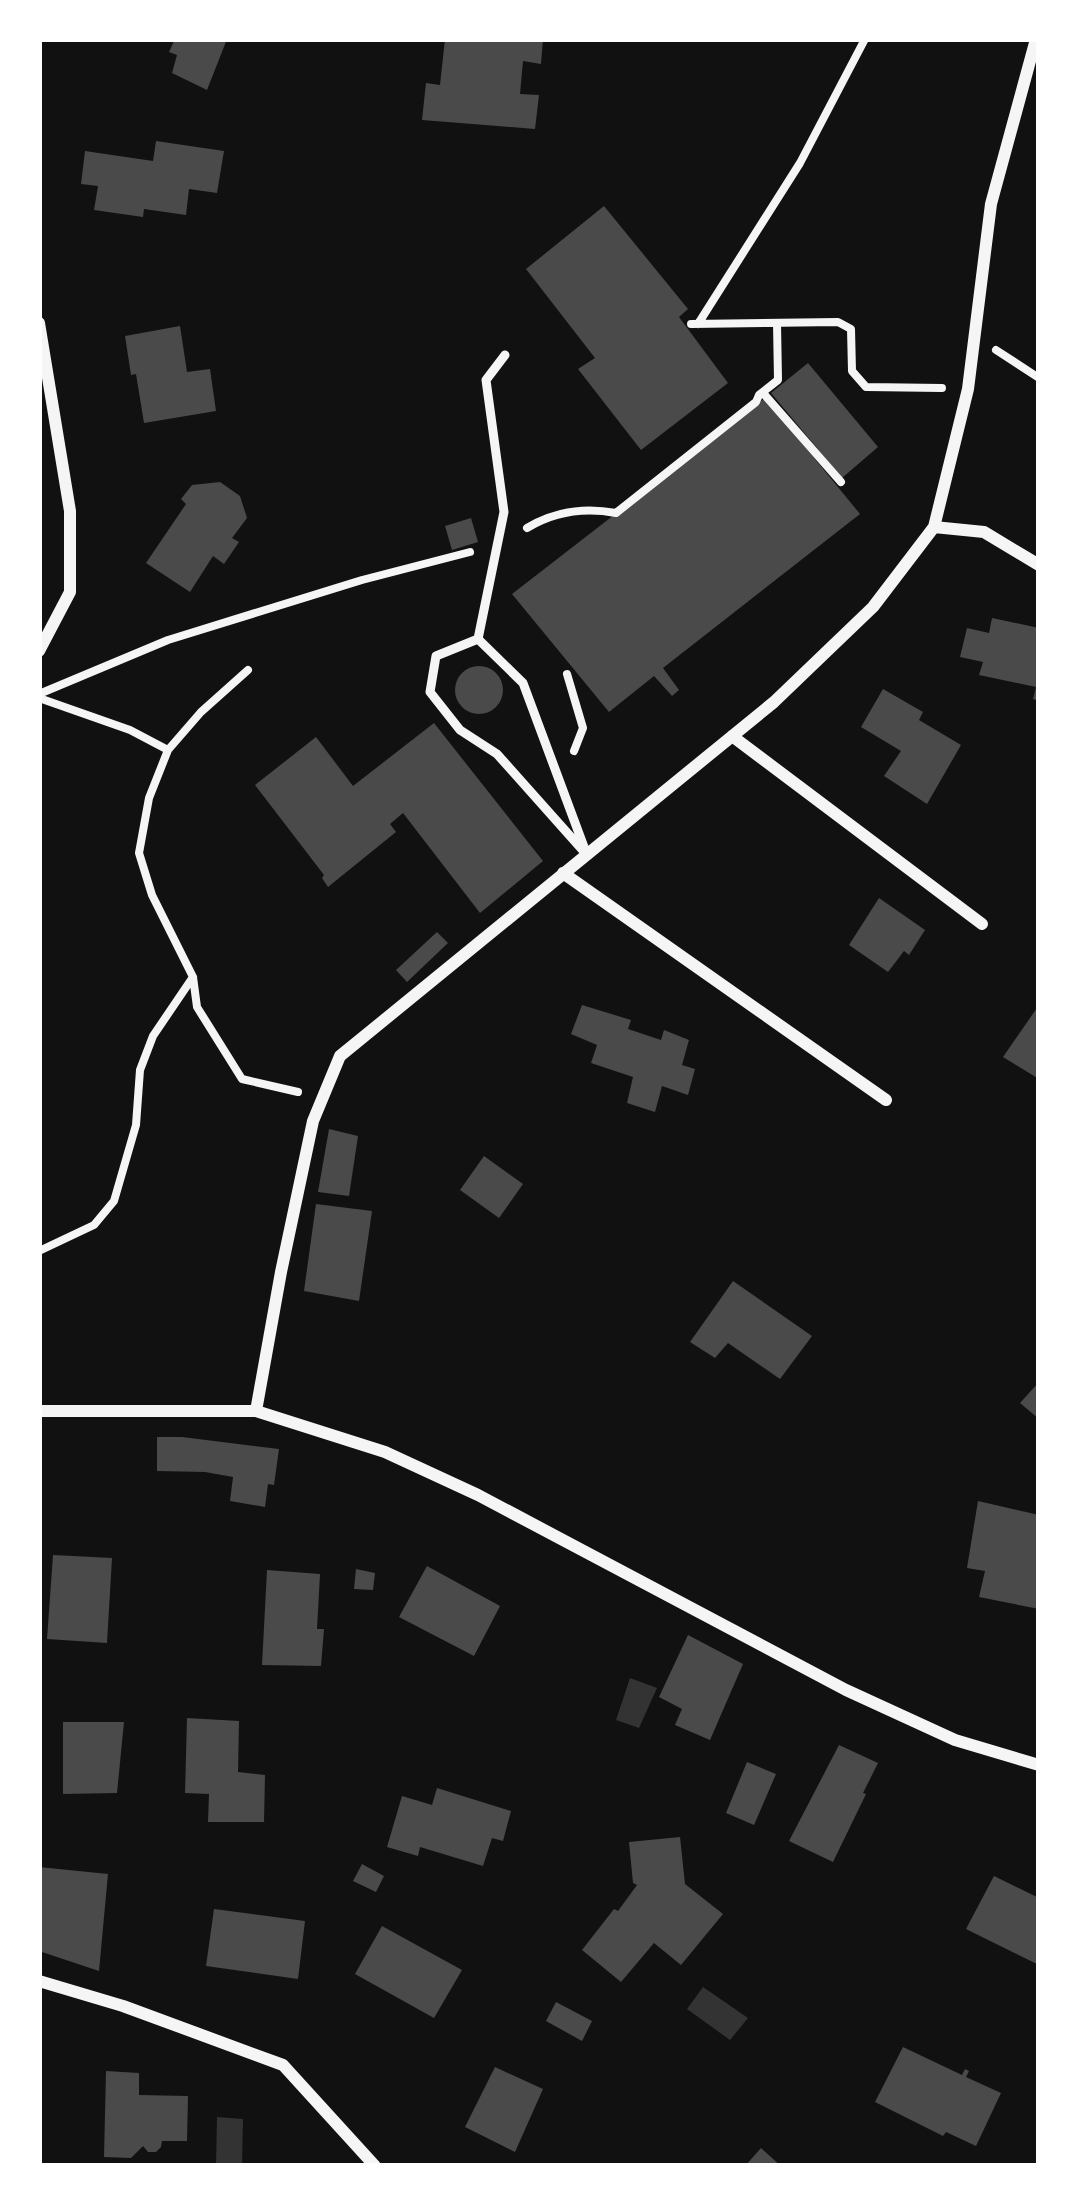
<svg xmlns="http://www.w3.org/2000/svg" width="1078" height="2205" font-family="Jost,sans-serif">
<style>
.water{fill:#333}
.building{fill:#4a4a4a}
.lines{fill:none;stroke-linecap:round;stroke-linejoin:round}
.path{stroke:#f5f5f5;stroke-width:8}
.service{stroke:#f5f5f5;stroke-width:9}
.minor{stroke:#f5f5f5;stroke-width:12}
</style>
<rect width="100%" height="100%" fill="#111"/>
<!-- water -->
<path class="water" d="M630,1678l27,10 -18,40 -23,-8z
M703,1987l45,31 -18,22 -43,-31z
M217,2117l26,2 -1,47h-26z"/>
<!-- building -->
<path class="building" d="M175,39h52l-20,51 -35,-17 5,-18 -8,-3z
M445,39h98l-2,25 -18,-3 -3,33 19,1 -4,34 -113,-9 4,-37 14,2z
M156,141l68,10 -7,42 -28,-4 -3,26 -42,-6 -1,8 -49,-7 4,-24 -17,-2 4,-33 68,10z
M604,206l84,103 -9,8 49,66 -87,67 -63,-81 17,-11 -69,-89z
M180,326l7,46 23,-3 6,42 -72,12 -8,-49 -5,1 -6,-39z
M808,363l70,84 -36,31 -71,-85z
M765,398l95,116 -197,154 16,22 -7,6 -18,-20 -45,36 -97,-118z
M220,482l20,14 7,22 -15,20 7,4 -15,22 -11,-8 -23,36 -44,-29 40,-59 -5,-5 11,-14z
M471,518l7,24 -26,8 -7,-24z
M992,618l47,10v73l-6,-2 3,-12 -57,-12 4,-13 -23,-5 7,-29 22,5z
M455 690a24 24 0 1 1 48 0a24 24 0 1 1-48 0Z
M883,689l40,23 -4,8 42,25 -34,59 -43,-28 17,-25 -40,-24z
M434,723l109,138 -63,52 -77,-100 -13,11 6,8 -68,55 -6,-9 2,-3 -69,-90 61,-48 37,49z
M879,898l46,32 -16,25 -5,-4 -16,21 -39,-27z
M437,932l11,11 -41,39 -11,-12z
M582,1005l49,15 -3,9 33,11 3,-10 25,10 -7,25 13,4 -7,26 -26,-9 -7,26 -28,-9 6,-26 -42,-14 6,-18 -26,-11z
M1039,1005v74l-36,-22z
M329,1129l29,7 -9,60 -31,-4z
M484,1156l39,28 -24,34 -39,-28z
M316,1204l56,7 -13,90 -55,-10z
M733,1281l79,55 -32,43 -52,-36 -13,15 -25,-16z
M1039,1382v37l-19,-16z
M157,1437h25l97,12 -5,36 -6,-1 -3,23 -35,-6 3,-24 -28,-5 -48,-1z
M978,1501l61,14v94l-60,-12 6,-26 -18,-3z
M53,1555l59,3 -5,85 -60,-4z
M427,1566l73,40 -26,50 -75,-39z
M356,1569l19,4 -2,17 -19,-1z
M267,1570l53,4 -3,55h7l-3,37 -59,-1z
M688,1635l55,29 -33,76 -35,-15 7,-16 -23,-12z
M187,1718l52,3 -1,51 27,3 -1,47h-56l1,-28 -24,-1z
M63,1722h61l-7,71 -54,1z
M839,1745l39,18 -15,30 3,1 -33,68 -44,-21z
M747,1762l29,12 -22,51 -28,-12z
M437,1788l74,23 -8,30 -11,-3 -9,28 -63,-19 -2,9 -31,-9 15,-51 30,9z
M680,1837l5,47 38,30 -42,51 -27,-22 -33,39 -39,-32 32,-41 4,2 19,-26 -4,-2 -4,-41z
M362,1864l22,12 -8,16 -23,-11z
M39,1867l69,7 -9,97 -60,-20z
M994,1876l45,22v67l-73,-36z
M214,1909l91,12 -7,58 -92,-13z
M382,1926l80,44 -28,48 -79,-44z
M556,2002l36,19 -10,20 -36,-20z
M903,2047l59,28 3,-6 4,2 -3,6 35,16 -25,53 -30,-14 -3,4 -68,-34z
M495,2067l48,22 -28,63 -50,-25z
M106,2071l33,2v22l49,1 -1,45h-25l-1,6 -5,5h-8l-5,-6 -12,12 -27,-1z
M761,2148l20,18h-36z"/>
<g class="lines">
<!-- path -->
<path class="path" d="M691,324l147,-2 13,7 1,42 14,16 76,1
M698,324l102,-161 65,-124
M996,350l43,28
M763,393l78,89
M527,528c28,-17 57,-21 89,-15l140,-111 3,-7 19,-15 -1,-57
M248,670l-47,42 -33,38 -19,48 -10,55 13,42 41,82 4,30 45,72 56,13
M567,674l16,54 -9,23
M39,694l129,-54 194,-60 108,-28
M39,698l91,32 38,20
M39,1251l55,-26 20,-24 22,-76 4,-55 13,-34 40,-59"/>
<!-- service -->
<path class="service" d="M478,639l45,44 64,172 -90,-101 -37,-24 -30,-38 6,-36z
M478,639l26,-127 -18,-132 19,-25"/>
<!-- minor -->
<path class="minor" d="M39,323l31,188v81l-31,59
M934,527l50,5 55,33
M732,736l250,188
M563,873l323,227
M39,1411h217l129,41 93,43 368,195 109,50 84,25
M256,1411l25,-139 32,-151 27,-65 434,-354 99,-95 61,-80 34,-138 23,-185 45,-165
M39,1981l84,25 160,59 92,101"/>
</g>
<!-- border -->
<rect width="1078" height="2205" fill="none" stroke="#ffffff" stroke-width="84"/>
</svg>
